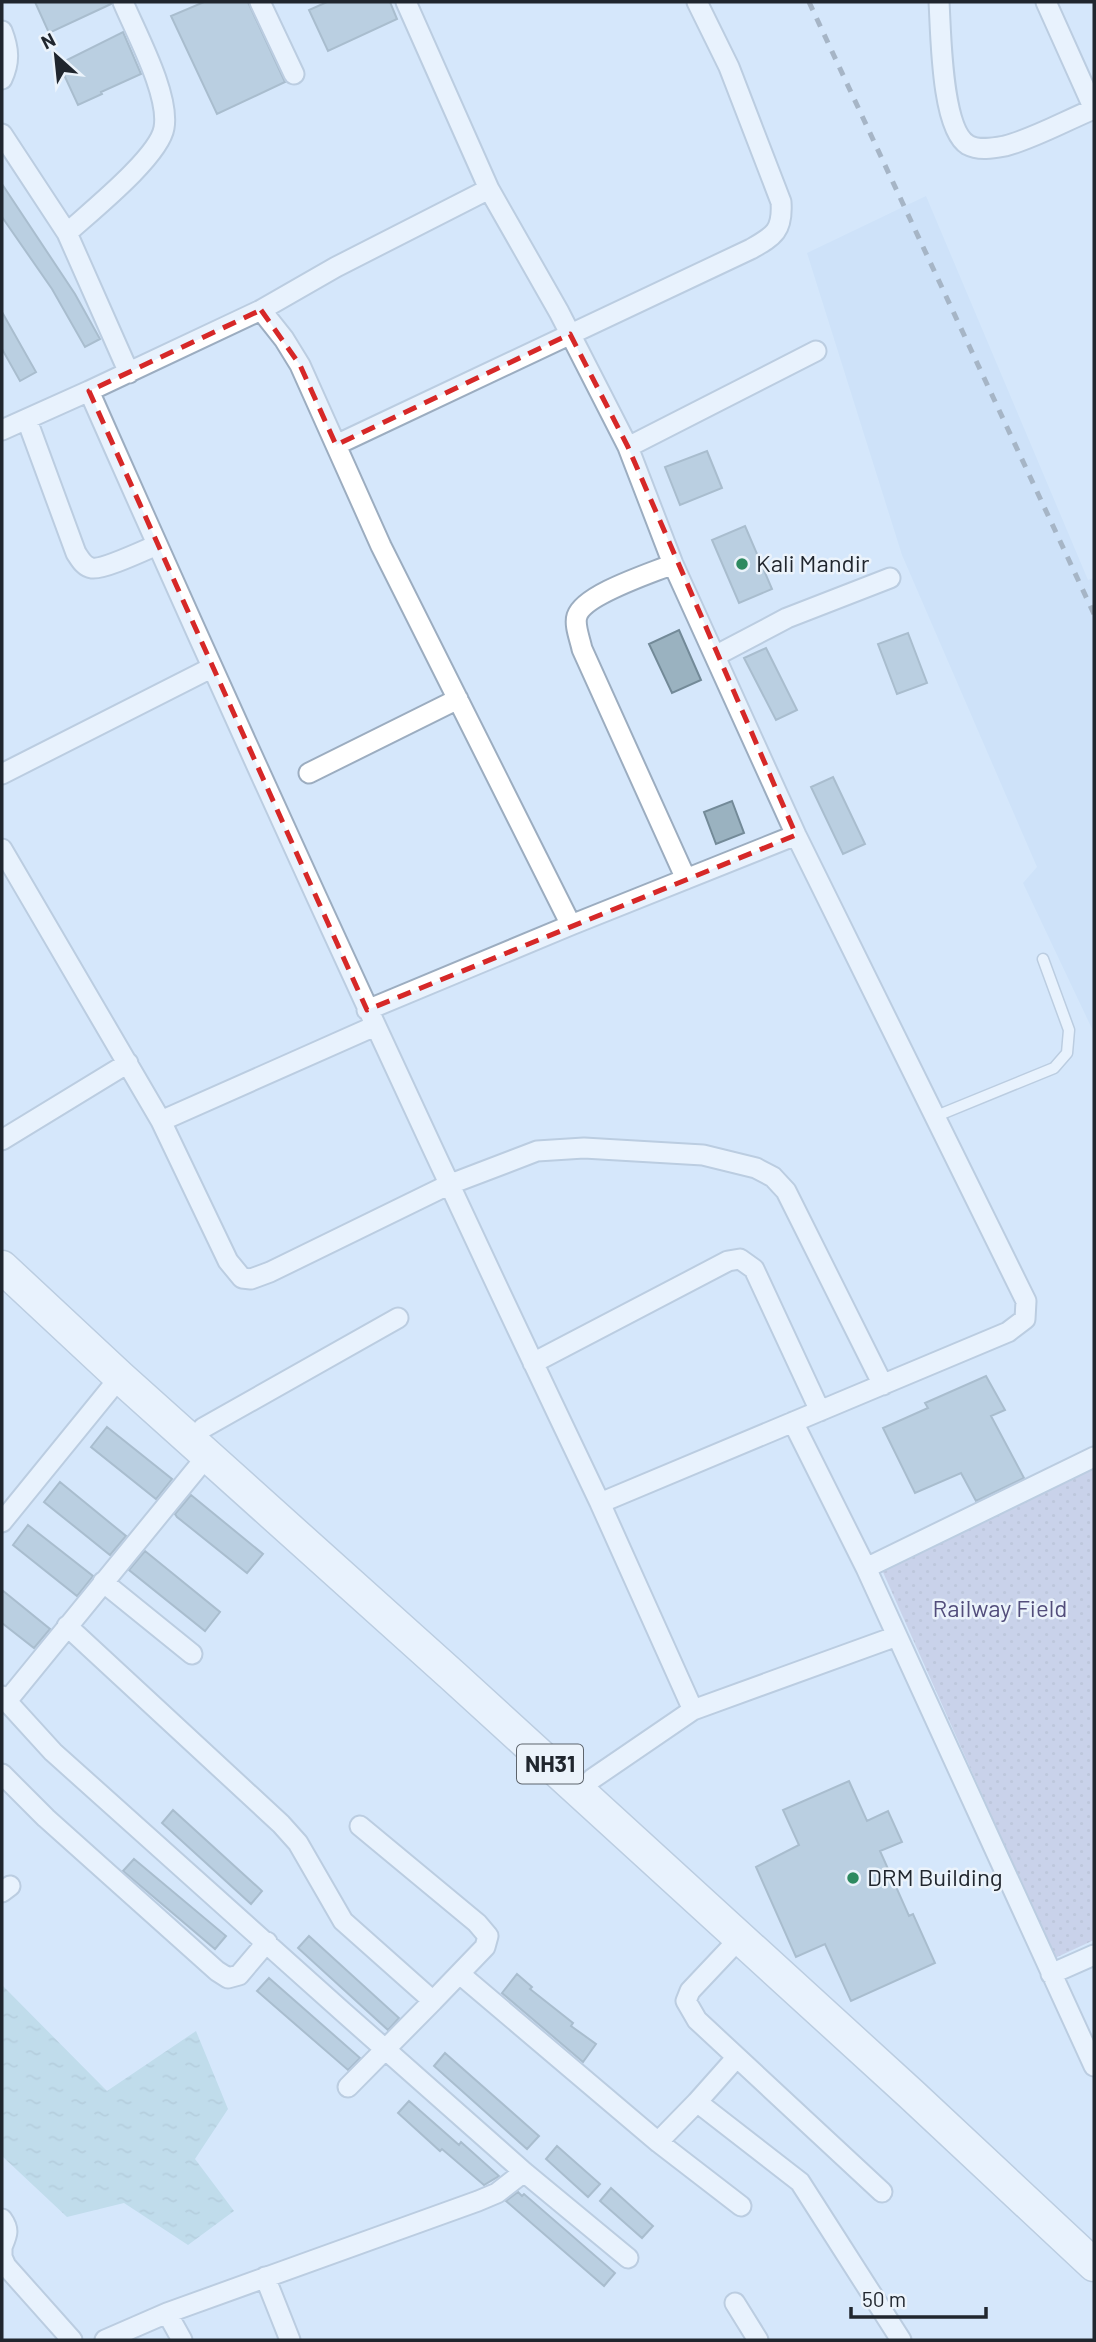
<svg xmlns="http://www.w3.org/2000/svg" width="1096" height="2342" font-family="Barlow,sans-serif">
<style>
.built{fill:#c5dcf6}
.green{fill:url(#green-dots)}
.water{fill:url(#water-ripples)}
.building{fill:#9ab2c0;stroke:#738a98;stroke-width:2}
.lines{fill:none;stroke-linecap:round;stroke-linejoin:round}
.service-casing{stroke:#9cadc0;stroke-width:13}
.minor-casing{stroke:#9cadc0;stroke-width:23}
.trunk-casing{stroke:#9cadc0;stroke-width:35}
.service{stroke:#fff;stroke-width:10}
.minor{stroke:#fff;stroke-width:19}
.trunk{stroke:#fff;stroke-width:32}
.rail{stroke:#6e7986;stroke-width:5;stroke-dasharray:9 9;stroke-linecap:butt}
.marked{fill:none;stroke:#d62828;stroke-width:5;stroke-dasharray:14 9;stroke-linejoin:round}
.poi-dot{fill:#2e8a60;stroke:#ebf3fb;stroke-width:2.5}
.labels{text-anchor:middle;stroke-width:5;stroke-linejoin:round;paint-order:stroke}
.shield{fill:#ebf3fb;stroke:#5d646c;stroke-width:2}
.shield-label{font-size:23px;font-weight:bold;fill:#20262e}
.poi-label{font-size:24px;fill:#20262e;stroke:#ebf3fb;text-anchor:start}
.park-label{font-size:24px;fill:#524d7b;stroke:#ebf3fb}
</style>
<defs>
<pattern id="green-dots" width="8" height="8" patternUnits="userSpaceOnUse" patternTransform="scale(1.75)"><rect width="8" height="8" fill="#bbb9d4"/><path d="M2 2h.1M6 6h.1" fill="none" stroke="#a09fb6" stroke-width="1.8" stroke-linecap="round"/></pattern>
<pattern id="water-ripples" width="26" height="14" patternUnits="userSpaceOnUse" patternTransform="scale(1.75)"><rect width="26" height="14" fill="#a6ced8"/><path d="M2 4q2-2 4 0t4 0M15 11q2-2 4 0t4 0" fill="none" stroke="#8fb1ba"/></pattern>
</defs>
<rect width="100%" height="100%" fill="#d5e7fb"/>
<!-- built -->
<path class="built" d="M926,196l162,384 6,-2v455l-71,-150 14,-16 -135,-312 -95,-302z"/>
<!-- green -->
<path class="green" d="M1094,1469v471l-39,18 -177,-397z"/>
<!-- water -->
<path class="water" d="M2,1985l105,106 89,-60 32,78 -33,50 39,52 -46,34 -64,-42 -57,14 -65,-61z"/>
<!-- building -->
<path class="building" d="M35,2h76v2l-62,29z
M204,2h44l37,80 -68,32 -46,-98z
M327,2h63l7,17 -69,32 -19,-41z
M123,32l18,42 -40,18 1,2 -24,11 -19,-41z
M2,184l73,110 25,45 -15,8 -33,-58 -50,-72z
M2,312l34,60 -16,9 -18,-32z
M707,451l15,37 -42,17 -15,-38z
M745,526l27,63 -33,14 -27,-63z
M679,630l22,50 -29,13 -23,-49z
M908,633l19,50 -30,11 -19,-50z
M766,648l31,62 -21,10 -32,-62z
M833,777l32,67 -22,10 -32,-67z
M732,801l12,32 -28,11 -12,-32z
M986,1376l19,34 -14,6 33,62 -48,23 -15,-28 -46,20 -32,-65 45,-20 -3,-5z
M107,1427l65,52 -16,20 -65,-52z
M60,1482l66,54 -16,19 -66,-53z
M191,1495l72,59 -16,19 -70,-56 -2,-3z
M28,1525l65,51 -16,20 -64,-51z
M145,1551l75,61 -15,19 -76,-61z
M2,1590l48,39 -16,19 -32,-25z
M849,1781l18,40 21,-10 14,31 -22,9 29,65 4,-2 22,49 -84,38 -26,-57 -29,13 -40,-90 43,-22 -16,-35z
M173,1810l89,81 -11,13 -89,-81z
M134,1859l92,77 -11,13 -92,-78z
M309,1936l90,82 -11,12 -90,-82z
M517,1974l15,13 -2,2 43,34 -2,3 25,18 -13,18 -81,-69z
M269,1978l91,80 -12,12 -91,-79z
M445,2053l94,83 -12,13 -93,-83z
M409,2101l50,44 2,-3 38,34 -15,9 -42,-36 -2,2 -42,-38z
M557,2146l43,38 -12,13 -42,-38z
M611,2188l42,38 -11,12 -42,-37z
M518,2192l4,4 2,-2 91,79 -11,13 -98,-85z"/>
<g class="lines">
<defs>
<path id="service" d="M934,1117l120,-49 13,-15 2,-23 -26,-71"/>
<path id="minor" d="M260,2l34,72
M406,2l83,187
M939,2c2,30 2,127 29,143 11,6 26,3 37,1 28,-7 62,-26 89,-37
M1046,2l48,107
M2,31c7,18 8,31 0,48
M2,134l65,99 62,140
M67,233c23,-21 92,-76 97,-105 6,-33 -28,-95 -41,-126
M261,310l23,29 16,26 81,181 190,379
M89,391l172,-81 75,-43 153,-78 70,123 69,135 45,117 123,271 230,466 -1,18 -17,13 -408,171 93,207 -101,69
M27,420l49,133c4,6 8,14 16,15 11,2 53,-18 65,-23
M2,430l87,-39c165,373 335,744 511,1112
M336,445l415,-196c23,-13 32,-18 30,-47l-52,-135 -32,-65
M628,447l188,-96
M673,564c-21,9 -89,30 -96,52 -3,9 3,23 5,33l104,230
M715,656l72,-38 103,-40
M309,773l149,-74
M2,774l209,-106
M2,849l159,272 67,140 14,17 9,1 19,-7 178,-87 89,-34 47,-3 119,7 53,13 17,9 13,14 97,194
M367,1010l204,-85 225,-90
M161,1121l214,-95
M2,1140l126,-77
M533,1363l195,-102 12,-2 14,10 66,142
M793,1422l73,146 228,498
M203,1428l195,-110
M2,1522l118,-145
M866,1568l228,-111
M103,1582l89,72
M67,1626l214,198 17,19 45,78 90,80 52,-54 3,-11 -11,-13 -117,-97
M2,1696l51,56 289,259 182,161 104,86
M7,1701l200,-245
M693,1710l204,-74
M2,1774l44,44 171,153 11,7 11,-3 28,-33
M2,1892l8,-6
M740,1938l-50,53 -4,10 11,19 185,172
M1051,1974l43,-19
M461,1975l197,167 83,64
M737,2057l-40,45 103,80 101,158
M348,2087l85,-86
M658,2142l39,-40
M2,2219c8,11 5,16 0,28
M2,2248v9l4,9 66,74
M265,2277l25,63
M735,2303l23,37
M167,2313l15,27
M105,2340l62,-27 311,-112 19,-8 27,-21"/>
<path id="trunk" d="M2,1267l118,110 333,299 458,418 183,171"/>
</defs>
<!-- service casing -->
<use href="#service" class="service-casing"/>
<!-- minor casing -->
<use href="#minor" class="minor-casing"/>
<!-- trunk casing -->
<use href="#trunk" class="trunk-casing"/>
<!-- service -->
<use href="#service" class="service"/>
<!-- minor -->
<use href="#minor" class="minor"/>
<!-- trunk -->
<use href="#trunk" class="trunk"/>
<!-- rail -->
<path class="rail" d="M809,2l285,612"/>
</g>
<!-- marked area -->
<path d="M0 0H1096V2342H0ZM261,310l39,55 36,80 234,-111 58,113 168,388 -429,175 -278,-619z" fill="#d5e7fb" fill-opacity=".55" fill-rule="evenodd"/>
<path class="marked" d="M261,310l39,55 36,80 234,-111 58,113 168,388 -429,175 -278,-619z"/>
<!-- markers -->
<g class="poi-dot">
<circle cx="742" cy="564" r="7"/>
<circle cx="853" cy="1878" r="7"/>
</g>
<g class="labels">
<!-- shield labels -->
<rect class="shield" x="517" y="1744.5" width="66" height="39" rx="5"/>
<g class="shield-label">
<text x="550" y="1772">NH31</text>
</g>
<!-- poi labels -->
<g class="poi-label">
<text x="756" y="572">Kali Mandir</text>
<text x="867" y="1886">DRM Building</text>
</g>
<!-- park labels -->
<g class="park-label">
<text x="1000" y="1617">Railway Field</text>
</g>
</g>
<!-- border -->
<rect width="1096" height="2342" fill="none" stroke="#20262e" stroke-width="7"/>
<!-- north arrow -->
<g transform="translate(56 56) rotate(333)" stroke="#ebf3fb" stroke-width="5" paint-order="stroke">
<path d="M0-5L12 26L0 18L-12 26Z" fill="#20262e"/>
<text y="-10" font-size="19" font-weight="bold" text-anchor="middle" fill="#20262e">N</text>
</g>
<!-- scale -->
<path d="M851 2307v10h135v-10" fill="none" stroke="#20262e" stroke-width="3.5"/>
<text x="862" y="2307" font-size="21" fill="#20262e" stroke="#ebf3fb" stroke-width="5" paint-order="stroke">50 m</text>
</svg>
